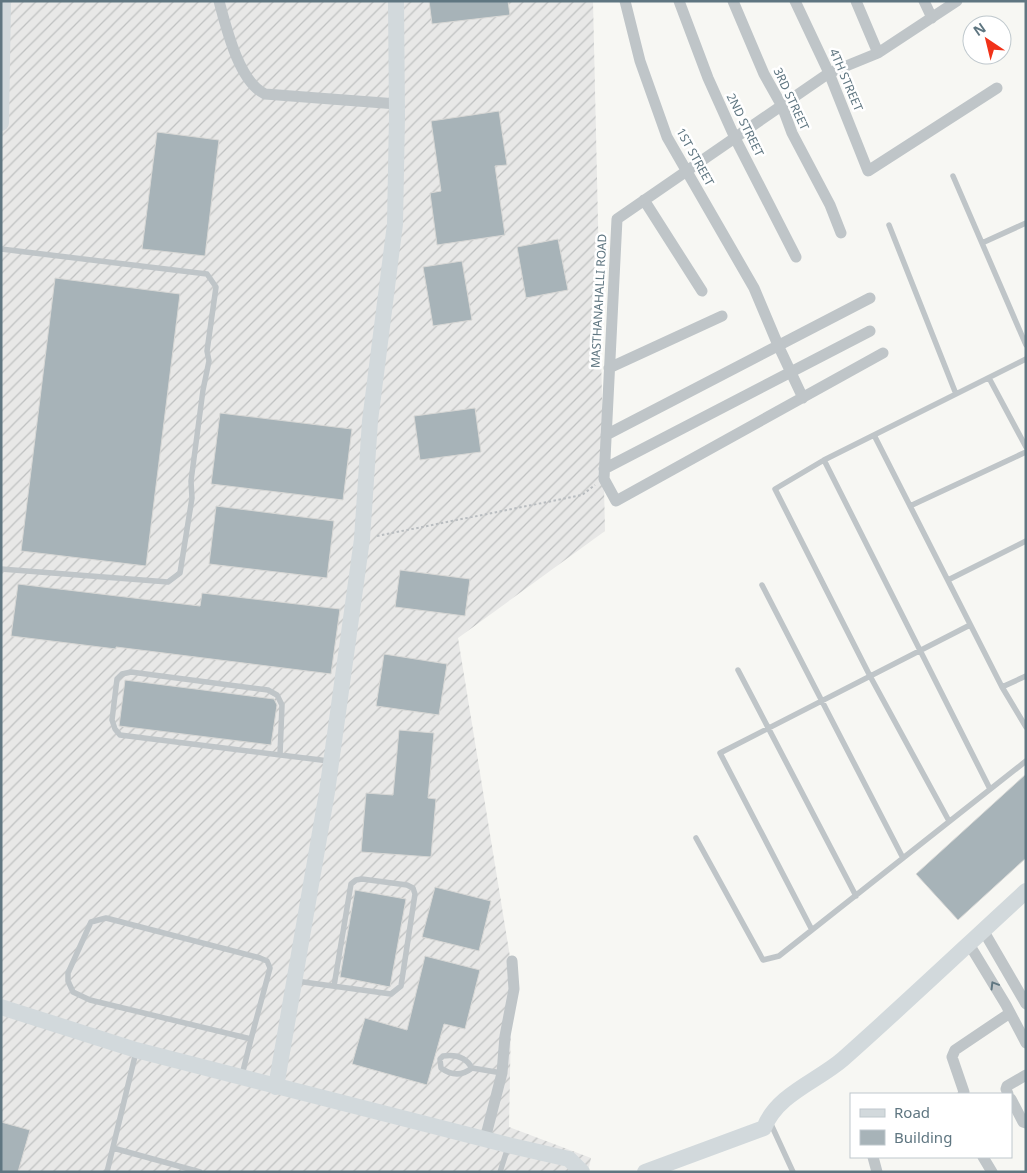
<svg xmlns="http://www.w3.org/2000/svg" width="1027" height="1173" font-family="'Noto Sans',sans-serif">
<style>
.industrial{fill:url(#industrial-furrows)}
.building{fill:#a7b3b8;stroke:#d8d8d6}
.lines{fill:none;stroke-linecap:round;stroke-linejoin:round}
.path{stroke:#b9bdc0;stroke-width:2;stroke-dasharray:2.5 2.5;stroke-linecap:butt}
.lane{stroke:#bfc5c8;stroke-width:5.5}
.street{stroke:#bfc5c8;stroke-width:11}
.secondary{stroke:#d2d9dc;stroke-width:16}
.oneway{stroke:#5f7681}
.labels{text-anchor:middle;stroke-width:5;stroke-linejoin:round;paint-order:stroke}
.street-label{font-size:12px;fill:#5f7681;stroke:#fff}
</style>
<defs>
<pattern id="industrial-furrows" width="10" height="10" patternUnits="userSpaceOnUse" patternTransform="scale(1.25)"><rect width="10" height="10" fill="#e8e8e7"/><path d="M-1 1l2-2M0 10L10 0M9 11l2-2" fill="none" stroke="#bfc1c1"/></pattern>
</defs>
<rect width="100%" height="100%" fill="#f7f7f3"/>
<!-- industrial -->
<path class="industrial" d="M1,1h592l12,530 -147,107 54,331 -3,158 82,31 -3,14h-587z"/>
<!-- building -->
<path class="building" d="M429,1h79l2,14 -78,9z
M499,111l8,54 -12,1 10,69 -68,10 -7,-52 11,-2 -10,-70z
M157,132l62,8 -14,116 -63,-7z
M558,239l10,51 -42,8 -9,-51z
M462,261l10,59 -39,6 -10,-59z
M55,278l125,16 -34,272 -125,-15z
M475,408l6,44 -61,8 -6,-44z
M220,413l132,16 -9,71 -132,-16z
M216,506l118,15 -7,57 -118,-14z
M400,570l70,9 -5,37 -70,-9z
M18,584l182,22 2,-13 138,16 -9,65 -215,-27v2l-105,-13z
M384,654l63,10 -8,51 -63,-9z
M125,680l149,19 3,6 -6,40 -152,-19z
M399,730l35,3 -6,65 8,1 -5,58 -70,-5 5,-59 27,2z
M1026,774v84l-68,62 -42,-46z
M435,887l56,14 -12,50 -57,-14z
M355,890l51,9 -16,88 -50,-10z
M425,956l55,14 -15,59 -21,-5 -17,61 -75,-21 13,-46 42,12z
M1,1122l29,8 -12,42h-17z"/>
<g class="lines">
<!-- path -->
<path class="path" d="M377,536l205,-41 13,-10"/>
<!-- lane -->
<path class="lane" d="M953,176l73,169
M889,225l67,169
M982,243l44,-20
M1,249l206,25 9,13 -9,64 2,10 -6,29 -12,91 1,17 -12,75 -12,9 -167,-13
M1026,359l-152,76 128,252 24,-11
M989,378l37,69
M874,435l-50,25 -49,29 95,187 79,145
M824,460l166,329
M910,506l116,-54
M948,580l78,-39
M762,585l141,273
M738,670l118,226
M1002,687l24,40
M280,755l2,-50 -5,-10 -9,-5 -137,-18 -9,2 -5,5 -5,41 3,9 5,6 209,26
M696,838l67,122 16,-4 247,-195
M812,930l-92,-177 250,-128
M296,981l95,13 10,-8 14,-92 -2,-6 -6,-3 -45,-6 -6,1 -5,4 -17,102
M472,1068c-6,-11 -16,-14 -29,-12l-3,3 1,9c11,8 21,8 31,0l30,5
M242,1075l9,-36 -161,-39 -17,-8 -5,-11v-8l23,-51 15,-4 154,40 7,3 3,7 -19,71
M770,1122l23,50
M113,1148l87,24
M107,1172l29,-120
M500,1172l8,-25"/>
<!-- street -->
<path class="street" d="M219,1c7,26 20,81 46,93l132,10
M625,1l15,60 27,76 87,151 24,57 25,53
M679,1l29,77 27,60 61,119
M733,1l31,73 18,32 10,27 38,72 11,28
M795,1l34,72 39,98 129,-83
M856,1l22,52
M924,1l8,17
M644,200l58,91
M883,353l-267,148 -12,-22 13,-260 212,-146 49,-20 79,-52
M609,368l113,-52
M606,435l264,-137
M604,469l266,-138
M983,930l43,74
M969,944l37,61 20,38
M963,1094l1,-2 -12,-35 3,-7 55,-37
M1008,1094l-2,-5 1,-3 19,-11
M1011,1099l12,23 3,1
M485,1139l17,-66 3,-37 9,-47 -2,-28
M873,1157l4,15
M983,1157l9,15"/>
<!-- secondary -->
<path class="secondary" d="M1,123l2,-122
M1,1007l135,43 372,95 61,14 13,13
M276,1087l51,-295 35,-253 8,-118 25,-197 2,-108 -1,-115
M645,1172l119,-44c13,-34 54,-47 79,-69 62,-55 122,-112 183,-168"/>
</g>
<!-- one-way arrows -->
<defs><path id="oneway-chevron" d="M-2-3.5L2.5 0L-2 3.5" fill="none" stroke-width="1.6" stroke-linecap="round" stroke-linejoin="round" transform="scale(1.25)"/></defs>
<use class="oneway" href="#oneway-chevron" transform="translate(994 985) rotate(-121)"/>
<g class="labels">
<!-- street labels -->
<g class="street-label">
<text transform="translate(846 80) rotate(67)" y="4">4TH STREET</text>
<text transform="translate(791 99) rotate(65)" y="4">3RD STREET</text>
<text transform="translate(745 125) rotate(64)" y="4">2ND STREET</text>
<text transform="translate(695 157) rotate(61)" y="4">1ST STREET</text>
<text transform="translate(599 301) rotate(-87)" y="4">MASTHANAHALLI ROAD</text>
</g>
</g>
<!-- border -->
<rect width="1027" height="1173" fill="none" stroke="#5f7681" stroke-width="5"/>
<!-- legend -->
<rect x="850" y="1093" width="162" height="65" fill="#ffffff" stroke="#bfc8cd"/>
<rect x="860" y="1109" width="25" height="8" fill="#d2d9dc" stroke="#bfc8cd"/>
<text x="894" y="1118" font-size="15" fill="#5f7681">Road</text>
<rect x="860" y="1130" width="25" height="15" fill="#a7b3b8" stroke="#bfc8cd"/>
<text x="894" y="1143" font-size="15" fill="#5f7681">Building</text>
<!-- north arrow -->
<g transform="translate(987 40) rotate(325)"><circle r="24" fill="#ffffff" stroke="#bfc8cd"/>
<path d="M0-4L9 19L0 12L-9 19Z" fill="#f13219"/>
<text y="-8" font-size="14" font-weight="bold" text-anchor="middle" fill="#5f7681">N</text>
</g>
</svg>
